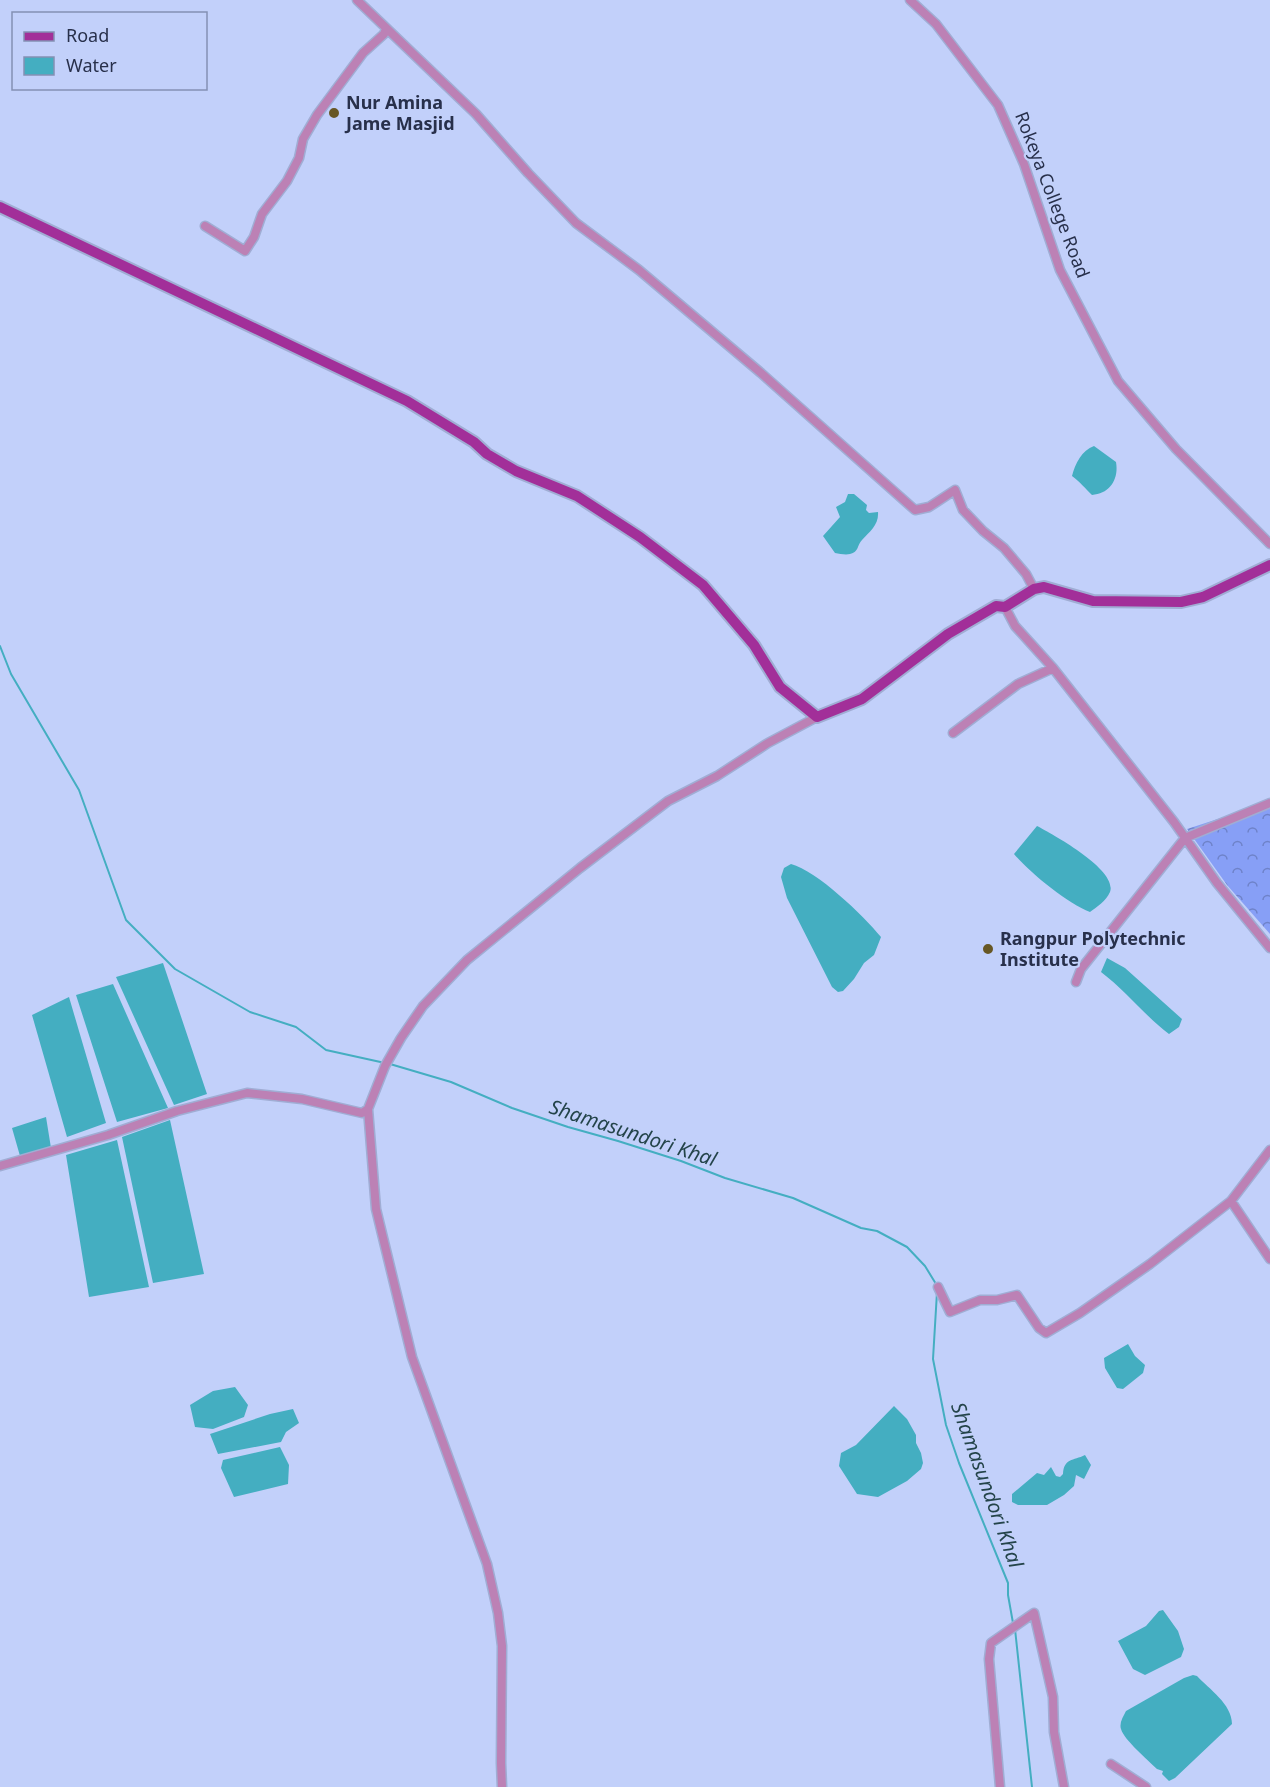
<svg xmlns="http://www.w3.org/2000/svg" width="1270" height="1787" font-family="'Noto Sans',sans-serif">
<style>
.forest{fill:url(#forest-crowns)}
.water{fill:#44aec1}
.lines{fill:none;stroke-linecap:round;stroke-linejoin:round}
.stream{stroke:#44aec1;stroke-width:2}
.minor-casing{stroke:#a0add4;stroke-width:11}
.major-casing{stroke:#a0add4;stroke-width:14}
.minor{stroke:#bc81b5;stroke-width:8}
.major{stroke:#a22f99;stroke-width:10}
.poi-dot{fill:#675724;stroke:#c2d0fa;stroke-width:2}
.labels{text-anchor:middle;stroke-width:4.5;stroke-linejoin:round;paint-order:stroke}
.poi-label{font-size:18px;font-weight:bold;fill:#28304b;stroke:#c2d0fa;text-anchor:start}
.street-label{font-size:18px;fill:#28304b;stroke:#c2d0fa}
.water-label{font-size:20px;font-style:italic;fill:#24444a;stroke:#c2d0fa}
</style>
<defs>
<pattern id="forest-crowns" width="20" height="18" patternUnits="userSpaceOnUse" patternTransform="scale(1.5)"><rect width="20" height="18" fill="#879ff6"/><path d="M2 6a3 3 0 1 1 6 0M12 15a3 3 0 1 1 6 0" fill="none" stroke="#6e82c9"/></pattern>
</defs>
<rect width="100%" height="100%" fill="#c2d0fa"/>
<!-- forest -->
<path class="forest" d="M1270,802v132l-43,-49 -40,-56z"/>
<!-- water -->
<path class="water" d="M1094,446l22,16c3,17 -6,32 -24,33 -7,-7 -12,-13 -20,-19 3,-12 10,-26 22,-30z
M848,494h6l13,11 -1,5 3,3 9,-1c1,13 -8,19 -16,28 -5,5 -3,12 -12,14 -4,1 -10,0 -15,-1l-12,-17 17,-19 -4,-10 9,-5z
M1037,826c17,9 81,44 73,66 -4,9 -13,15 -20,20 -22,-8 -61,-40 -76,-58z
M791,864c26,7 72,51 90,73l-7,18 -10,8 -10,16 -11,12 -5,1 -6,-5 -45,-89 -6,-21 3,-9z
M1107,958l18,10 57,51 -3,8 -10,7c-25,-19 -44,-44 -68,-62z
M163,963l44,131 -33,11 -58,-128z
M113,984l55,124 -51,14 -41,-127z
M69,997l37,126 -39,14 -35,-122z
M46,1117l5,31 -31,8 -8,-28z
M170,1120l34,154 -51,9 -31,-146z
M117,1140l32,147 -60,10 -23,-142z
M1128,1344l7,12 10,9 -2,8 -20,16 -6,-1 -12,-20 -1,-10z
M235,1387l13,18 -4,12 -31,12 -18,-2 -5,-22 23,-14z
M894,1406l13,13 9,16v8l5,10 2,10 -2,6 -14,12 -29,16 -21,-3 -18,-28 2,-13 15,-8z
M293,1409l6,14 -13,9 -5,10 -63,12 -8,-20 60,-20z
M280,1447l9,18 -1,19 -54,13 -13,-29 2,-8z
M1085,1455l6,10 -7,14 -8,-4 -2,11 -10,9 -17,10h-29l-6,-3v-8l25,-21 7,2 7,-8 5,9 4,1 3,-3c1,-16 10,-13 22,-19z
M1163,1610l15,21 6,18 -3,8 -36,18 -12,-6 -15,-28 28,-15 13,-15z
M1193,1675l4,1c12,13 35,28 35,48l-57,54 -6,3 -7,-7 1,-3 -6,-2c-9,-9 -33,-29 -36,-40 -2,-6 2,-12 5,-18l58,-33z"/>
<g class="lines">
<!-- stream -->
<path class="stream" d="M0,646l11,28 68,116 47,130 49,49 75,43 46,15 30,23 59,13
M390,1064l61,18 61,26 56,19 50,14 63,20 44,17 68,20 68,30 16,3 30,16 18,19 11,18
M937,1292l-4,67 13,66 13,38 49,120v12l5,28
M1015,1629l17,158"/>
<defs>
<path id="minor" d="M357,0l119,114 52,59 48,50 63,47 122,103 154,137 14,-3 26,-17 8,20 20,21 21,17 22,26 8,15
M910,0l26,24 62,81 26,59 36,106 58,111 58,68 94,95
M205,226l40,25 9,-14 8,-23 25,-33 12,-23 4,-19 14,-24 46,-62 21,-19 2,-5
M1005,607l10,19 38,42 121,154 43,61 53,65
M953,733l65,-49 35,-16
M1076,982l5,-13 104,-131 85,-35
M0,1166l108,-31 69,-24 70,-18 55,6 60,14 6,-4
M1231,1201l39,58
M938,1287l12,25 30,-12h17l20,-5 22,33 7,5 34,-20 70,-49 81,-63 39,-51
M1111,1764l35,23
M502,1787l-1,-24 1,-117 -4,-33 -11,-49 -75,-207 -36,-148 -8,-100 17,-43 16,-28 22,-32 44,-46 113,-92 88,-67 49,-25 51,-33 49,-26
M1000,1787l-11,-128 2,-16 43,-30 19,84 1,35 10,55"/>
<path id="major" d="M0,207l407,194 67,41 13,12 29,17 61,25 63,41 63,48 51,60 26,42 37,30 45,-18 86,-65 48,-28 9,1 29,-18 10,-2 49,14 88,1 22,-5 67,-32"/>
</defs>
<!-- minor casing -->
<use href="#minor" class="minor-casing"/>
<!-- major casing -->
<use href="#major" class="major-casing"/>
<!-- minor -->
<use href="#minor" class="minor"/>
<!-- major -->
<use href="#major" class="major"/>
</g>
<!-- markers -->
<g class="poi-dot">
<circle cx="334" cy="113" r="6"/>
<circle cx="988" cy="949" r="6"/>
</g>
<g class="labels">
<!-- poi labels -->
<g class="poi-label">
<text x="346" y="109">Nur Amina<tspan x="346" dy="21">Jame Masjid</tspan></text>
<text x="1000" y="945">Rangpur Polytechnic<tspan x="1000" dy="21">Institute</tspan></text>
</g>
<!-- street labels -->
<g class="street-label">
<text transform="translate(1052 195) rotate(69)" y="6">Rokeya College Road</text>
</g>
<!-- water labels -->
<g class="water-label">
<text transform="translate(633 1133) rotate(18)" y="7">Shamasundori Khal</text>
<text transform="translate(987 1485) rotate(70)" y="7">Shamasundori Khal</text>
</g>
</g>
<!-- legend -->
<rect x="12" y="12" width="195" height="78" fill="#c2d0fa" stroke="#8490b4" stroke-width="1.5"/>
<rect x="24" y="32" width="30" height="9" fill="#a22f99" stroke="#8490b4" stroke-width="1.5"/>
<text x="66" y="42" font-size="18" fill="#28304b">Road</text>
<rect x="24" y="57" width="30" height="18" fill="#44aec1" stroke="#8490b4" stroke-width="1.5"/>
<text x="66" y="72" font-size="18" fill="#28304b">Water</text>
</svg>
